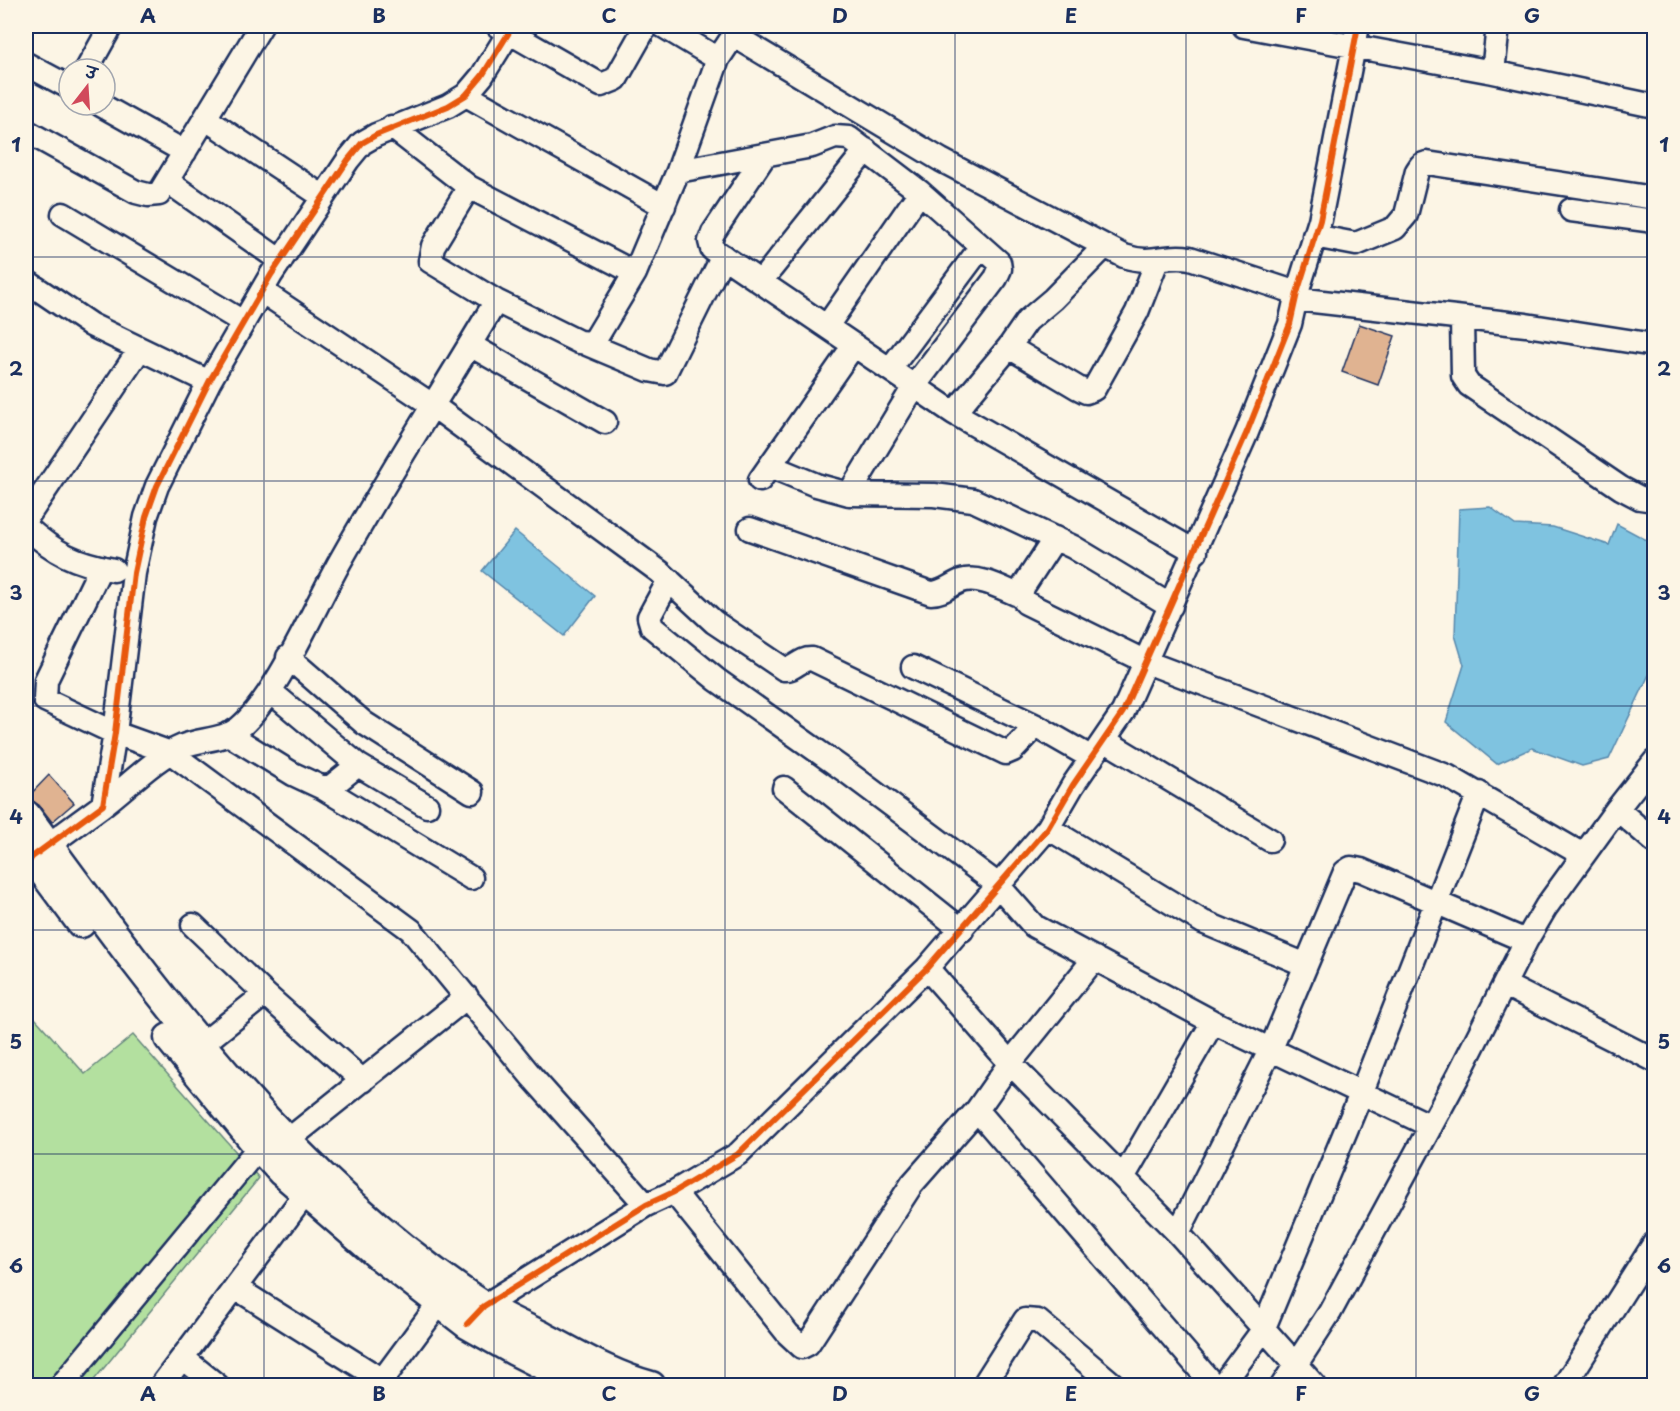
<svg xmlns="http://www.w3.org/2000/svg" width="1680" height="1411" font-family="'Playpen Sans','Playpen Sans Deva',sans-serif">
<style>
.green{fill:#b3e09f;stroke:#67887e;stroke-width:1.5}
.water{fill:#7fc3e0;stroke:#5788ac;stroke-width:1.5}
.building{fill:#e0b391;stroke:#1b2f5e;stroke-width:1.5}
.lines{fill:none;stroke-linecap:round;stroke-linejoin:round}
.minor-casing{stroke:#1b2f5e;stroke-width:27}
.major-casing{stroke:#1b2f5e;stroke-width:33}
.minor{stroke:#fcf5e5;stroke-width:22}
.major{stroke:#fcf5e5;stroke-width:28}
.cycleway-casing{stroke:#fcf5e5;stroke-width:10}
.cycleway{stroke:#e8590c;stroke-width:6}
.grid{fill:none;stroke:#1b2f5e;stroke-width:1.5;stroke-opacity:0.55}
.neatline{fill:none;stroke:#1b2f5e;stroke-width:2}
.grid-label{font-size:20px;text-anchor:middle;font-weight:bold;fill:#1b2f5e}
</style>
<rect width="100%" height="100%" fill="#fcf5e5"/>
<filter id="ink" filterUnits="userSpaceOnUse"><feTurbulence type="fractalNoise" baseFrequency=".0167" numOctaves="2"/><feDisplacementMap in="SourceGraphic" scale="12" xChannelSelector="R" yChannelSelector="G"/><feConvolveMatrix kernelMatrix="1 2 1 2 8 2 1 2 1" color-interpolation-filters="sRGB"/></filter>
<g filter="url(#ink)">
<!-- green -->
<path class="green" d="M26,1008l59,66 48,-39 126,143 -169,207h-64z"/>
<!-- water -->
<path class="water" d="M1490,507l25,18 38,2 56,18 8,-21 37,20v120l-45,95 -27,7 -50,-18 -35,16 -51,-42 18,-57 -9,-30 4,-126z
M515,531l80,65 -31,40 -82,-65z"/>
<!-- building -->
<path class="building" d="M1359,324l36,12 -17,49 -36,-13z
M49,775l25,28 -22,19 -13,-17 -13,-6z"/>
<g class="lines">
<defs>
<path id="minor" d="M498,26l103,59 15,-6 30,-53
M663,26l55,33
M1244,26l249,46 161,34
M733,35l208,125 183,96c30,10 40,-3 66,2l107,35
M26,64l43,23
M87,69l24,-43
M1493,72l5,-46
M466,95l198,111
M101,105l84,47
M206,119l116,77
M392,127l77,60 166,86
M26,131l110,61 12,3 11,-1 102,-168
M765,155l-52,78 -3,8 2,8 242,164 55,-66 18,-26 26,-22 52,-53
M678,171l134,-25 23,-9 14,1 71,54 79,70 1,7 -4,9 -81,107 -66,109
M167,181l114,80
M469,187l-36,59 -3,15 66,40 83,41 14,1 42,-70 43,-102 40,-112 22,-33
M1571,210l83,11
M63,214l180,108
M1314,236l42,8 39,-16 11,-13 11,-44 4,-6 6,-2 227,35
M762,280l104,-130
M26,281l65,44 118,57
M263,292l169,113 228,167 54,50 70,47c11,1 16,-11 28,-10l194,94 7,-3 23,-24 56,32
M1296,299l230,26 128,20
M1462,320l1,56 6,9 152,103 19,10 14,2
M827,326l93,-134
M587,344l62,26 16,3 58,-117
M470,345l135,77
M1009,347l69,41 8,4 8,-3 43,-77 20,-51
M890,369l91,-122
M954,413l242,139
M770,466l46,19 33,9 85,1 39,5 100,47 98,59
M760,480l94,-135
M26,519l114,-170
M26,527c29,26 49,36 88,43
M750,529l181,64c12,0 19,-8 30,-12 19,-6 42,8 60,15
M1055,538l-32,49 -2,9 5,7 120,59 301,114 136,79
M101,567l-55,113 -1,20 70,33 56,20 240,177 121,147 114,128
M669,580l-20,37 3,10 65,53 130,92 150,112 37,42 179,96 218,104
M288,657l76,66 108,69
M913,667l123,59
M270,691l88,74 69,41
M228,734l65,40 30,14 10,-3 25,-20
M1104,740l166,100
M1654,762l-37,47 37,32
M323,788l148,90
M784,788l178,142
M103,805c24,-18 53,-48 80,-59 18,-7 41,-6 56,-18 38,-31 77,-125 103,-170 49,-87 103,-171 154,-257
M1048,828l155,94 103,43
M36,854l67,-49 12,-72 19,-160 12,-56 11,-31 52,-104 62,-107 77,-115 14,-17 14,-8 72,-29 18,-11 16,-19 31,-50
M193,925l72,69 98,87
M927,968l83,95 168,170 137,153
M1505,985l149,75
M200,1046l65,-52
M977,1110l233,271 8,4 5,-1 40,-54 98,-236 118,-301
M288,1140l179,-143
M1124,1176l89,-154
M674,1192l114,142 14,13 6,-3 104,-160 65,-74 33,-47 85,-105
M1178,1233l92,-182 75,-179 6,-4 10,2 165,71
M236,1288l146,92
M474,1316l10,-10 162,-101 28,-13 64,-38 189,-186 121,-140 25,-43 50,-73 124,-280 43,-108 7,-31 23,-73 38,-194
M183,1358l35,28
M61,1386l198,-239 12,-10
M161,1386l145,-193
M378,1386l71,-96
M983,1386l42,-66 13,1 77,65
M1282,1386l48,-74 129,-238 67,-133 20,-34 71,-98
M1564,1386l90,-142"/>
<path id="major" d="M26,815c132,180 267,368 458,491 19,12 40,21 60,31 34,18 69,39 107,49
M26,849l55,74
M169,1038l90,109 23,25 96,83 89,69 48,27 69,35"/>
</defs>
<!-- minor casing -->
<use href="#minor" class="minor-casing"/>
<!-- major casing -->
<use href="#major" class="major-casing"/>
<!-- minor -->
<use href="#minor" class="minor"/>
<!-- major -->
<use href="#major" class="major"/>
<defs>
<path id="cycleway" d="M26,866l6,-9 71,-52 12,-72 19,-160 12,-56 11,-31 52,-104 62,-107 77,-115 14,-17 14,-8 72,-29 18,-11 16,-19 31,-50
M467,1324l17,-18 162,-101 28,-13 64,-38 189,-186 121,-140 25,-43 50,-73 124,-280 43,-108 7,-31 23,-73 38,-194"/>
</defs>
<!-- cycleway casing -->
<use href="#cycleway" class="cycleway-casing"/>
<!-- cycleway -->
<use href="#cycleway" class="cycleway"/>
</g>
</g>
<!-- grid -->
<path class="grid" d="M264,26v1360M494,26v1360M725,26v1360M955,26v1360M1186,26v1360M1416,26v1360M26,257h1628M26,481h1628M26,706h1628M26,930h1628M26,1154h1628"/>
<!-- margin -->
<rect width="1680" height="1411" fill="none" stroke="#fcf5e5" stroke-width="66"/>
<!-- north arrow -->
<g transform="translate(87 87) rotate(17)"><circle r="28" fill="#fcf5e5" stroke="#a2a6af" stroke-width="1.5"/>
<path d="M0-4.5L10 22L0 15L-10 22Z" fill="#d1495b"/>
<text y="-9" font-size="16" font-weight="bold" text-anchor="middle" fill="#1b2f5e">उ</text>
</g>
<rect x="33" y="33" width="1614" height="1345" class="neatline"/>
<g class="grid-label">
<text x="148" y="23">A</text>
<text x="379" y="23">B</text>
<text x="609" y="23">C</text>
<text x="840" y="23">D</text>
<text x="1071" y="23">E</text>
<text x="1301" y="23">F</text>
<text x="1532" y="23">G</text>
<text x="16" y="152">1</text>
<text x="1664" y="152">1</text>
<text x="16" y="376">2</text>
<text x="1664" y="376">2</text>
<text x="16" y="600">3</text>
<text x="1664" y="600">3</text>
<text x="16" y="824">4</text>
<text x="1664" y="824">4</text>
<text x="16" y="1049">5</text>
<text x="1664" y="1049">5</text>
<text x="16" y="1273">6</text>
<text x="1664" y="1273">6</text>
<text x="148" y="1401">A</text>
<text x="379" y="1401">B</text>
<text x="609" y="1401">C</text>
<text x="840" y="1401">D</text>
<text x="1071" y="1401">E</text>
<text x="1301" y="1401">F</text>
<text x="1532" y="1401">G</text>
</g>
</svg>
